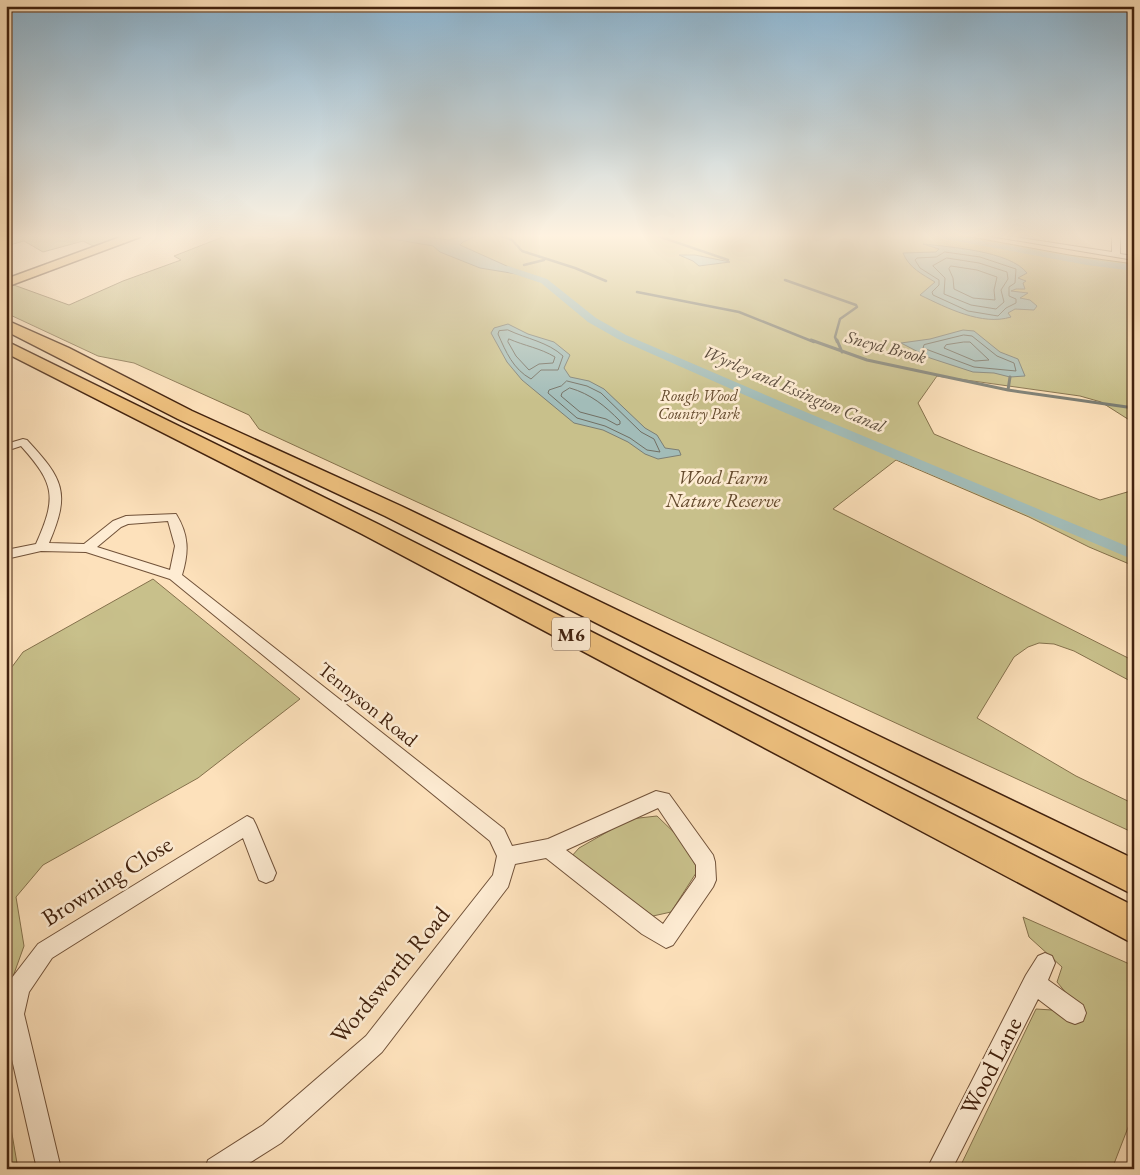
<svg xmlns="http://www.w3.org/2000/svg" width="1140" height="1175" font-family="'EB Garamond',serif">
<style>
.green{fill:#c8c08b;stroke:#85714c}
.water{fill:#a2bcb8;stroke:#7c7e74}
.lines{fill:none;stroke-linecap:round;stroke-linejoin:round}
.shore{stroke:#726f63;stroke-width:1}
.stream-far1{stroke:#7c7e74;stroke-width:2.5}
.stream{stroke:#7c7e74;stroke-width:3}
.canal{fill:#a2bcb8;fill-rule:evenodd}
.street-casing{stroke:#715239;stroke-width:2}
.primary-casing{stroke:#42220e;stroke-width:3}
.highway-casing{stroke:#42220e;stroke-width:3}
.street{fill:#feecd3;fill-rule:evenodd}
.primary{fill:#eec07e;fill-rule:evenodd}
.highway{fill:#eec07e;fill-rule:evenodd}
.labels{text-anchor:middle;stroke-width:5;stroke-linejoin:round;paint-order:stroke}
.far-park-label{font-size:16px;font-style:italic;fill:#644a2d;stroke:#feecd3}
.far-water-label{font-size:18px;font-style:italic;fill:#5f5041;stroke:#feecd3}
.shield{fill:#feecd3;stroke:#7a5f49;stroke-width:1}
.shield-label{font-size:19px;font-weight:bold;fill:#42220e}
.park-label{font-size:20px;font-style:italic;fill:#644a2d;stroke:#feecd3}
.street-label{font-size:20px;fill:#42220e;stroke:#feecd3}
.near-street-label{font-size:24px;fill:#42220e;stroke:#feecd3}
</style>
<rect width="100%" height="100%" fill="#fde1bb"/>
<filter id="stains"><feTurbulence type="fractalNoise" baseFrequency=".004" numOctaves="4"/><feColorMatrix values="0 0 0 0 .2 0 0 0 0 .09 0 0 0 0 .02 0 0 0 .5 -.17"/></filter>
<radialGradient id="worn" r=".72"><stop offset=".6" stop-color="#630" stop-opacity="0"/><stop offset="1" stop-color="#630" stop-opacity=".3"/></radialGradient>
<!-- green -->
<path class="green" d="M6,235h125l-36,12 -12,-6 -40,11 -19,-11 -18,5z
M228,235h28l15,4 10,-4h679l109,20 65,9v159l-33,-21 -21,-6 -143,-20 -19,27 16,31 38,16 128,50 34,-10v76l-45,-19 -60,-30 -133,-57 -63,49 301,152v22l-60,-32 -20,-7 -15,-1 -11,4 -14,10 -37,61 99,58 58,28v29l-875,-404 -10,-14 -115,-52 -36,-7 -92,-43v-27l5,-2 58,21 54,-24 58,-21 -7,-4z
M153,579l147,120 -102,79 -155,87 -27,32 8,49 -18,50v-321l17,-23z
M657,816l27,26 14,28 -27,42 -18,4 -82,-59 8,-9 51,-29z
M1023,917l111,49v146l-22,57h-153l77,-160 16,1 19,11 10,-10 -24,-29 5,-15 -33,-30z
M6,1099l12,70h-12z"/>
<!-- water -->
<path class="water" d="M388,235h22l39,5 18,-5h12l-16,7 -3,3 69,31 -49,-8 -40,-16 -7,-6 -41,-7z
M923,244c27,3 87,7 104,29l-9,5 8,3 -3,2 2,6h-9l-5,2 17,2 -8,5 10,2 7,6 -3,4 -19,-1 -7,4 3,4c-29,9 -64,-9 -91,-22l15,-13c-13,-8 -26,-14 -32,-29l33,-1 3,-3z
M679,255h16l35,7 -31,4 -6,-5z
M508,324l20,10 26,8 16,13 -6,13 6,9 19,4 15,8 41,39 12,7 8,13 14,2 2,5 -23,4 -13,-5 -17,-12 -25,-12 -29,-7 -52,-43 -15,-18 -16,-29 3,-5z
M963,330l11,1 26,21 18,7 7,17 -15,1 -16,-4 -21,-1 -43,-14 -29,-15 29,-4z"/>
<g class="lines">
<!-- shore -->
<path class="shore" d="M945,252l35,5 36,12 -1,14 -6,4v9l7,3v4l-10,5 -8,8 -30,-5 -35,-16 -1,-3 7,-7v-5l-19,-12 -5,-8 2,-2 19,-1z
M947,258l32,5 28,9 1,7 -7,11 3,12 -8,7 -25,-4 -27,-11 1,-16 -12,-12z
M951,266l26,4 20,7 -3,13 1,10 -22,-2 -19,-9 -1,-11 -4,-9z
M508,330c19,9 40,12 55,26l-5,14h-17l-10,9c-18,-10 -25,-27 -33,-45l1,-3z
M964,335l8,1 25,20 17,7 2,8 -42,-4 -51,-19 1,-3z
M509,339c16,7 31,9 46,18l-2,6 -14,1 -10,6 -13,-14 -8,-14z
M964,342h6l19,18 -14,1 -31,-13 2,-3z
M567,381l20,5 14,7 40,39 13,7 6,13 -13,-2 -17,-12 -25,-12 -28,-8 -29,-25 1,-3 12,-4z
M570,388c21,6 35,18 50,33v3l-3,1 -11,-6 -26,-7 -19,-16 1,-3z"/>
<!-- stream-far1 -->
<path class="stream-far1" d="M500,235l12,5 10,11 53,17 31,13
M655,235l73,25
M524,265l20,-5
M785,280l71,25 1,2 -17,12 -5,18 2,5
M637,292l102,20 75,30"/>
<!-- stream -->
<path class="stream" d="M811,340l56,20 141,30 126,18
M837,340l5,12
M1008,390l2,-13"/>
<!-- canal -->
<path class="canal" d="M930,235h18l139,24 47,6v6l-47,-6 -153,-28z
M508,266l39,13 49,39 30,17 163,70 345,144v11l-353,-149 -163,-72 -30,-17 -47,-39 -36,-12v-4z"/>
<defs>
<path id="street" d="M984,235h17l111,17v-17h8v19l14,2v4z
M23,439l4,1c36,39 44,52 22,103l35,1 29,-23 13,-5 50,-2c13,21 13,38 6,61l322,254 8,17 36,-7 108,-48 13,3 44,61 2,7 1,18 -3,7 -40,58 -7,3 -24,-14 -96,-76 -31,6 -7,23 -126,165 -101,91 -41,26h-35l3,-9 55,-35 103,-89 127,-161 4,-19 -7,-15 -320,-262 -84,-27 -45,-1 -35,8v-9l30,-6c21,-47 19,-60 -15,-98l-15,5v-7zM168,521l7,25 -5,24 -73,-23 24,-20 7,-3zM658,808l38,57v12l-33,47 -97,-74z
M247,816l6,3 3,6 20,48 -3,7 -7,3 -7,-3 -16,-42 -191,120 -23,34 -5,22 37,155h-24l-31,-136v-37l5,-17 27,-35z
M1045,953l7,3 3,7 -7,17 35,25 3,8 -3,8 -8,3 -8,-3 -29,-22 -86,170h-25l99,-194 12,-19z"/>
<path id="primary" d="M126,235h15l-1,2 -134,50v-8z"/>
<path id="highway" d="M6,320l63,28 123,63 209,95 733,353v36l-749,-379 -207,-97 -172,-88z
M6,341l372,183 756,382v38l-772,-410 -356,-181z"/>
</defs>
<!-- street casing -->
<use href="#street" class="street-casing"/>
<!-- primary casing -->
<use href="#primary" class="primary-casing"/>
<!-- highway casing -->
<use href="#highway" class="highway-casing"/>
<!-- street -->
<use href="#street" class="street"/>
<!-- primary -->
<use href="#primary" class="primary"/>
<!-- highway -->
<use href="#highway" class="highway"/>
</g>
<!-- sky -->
<linearGradient id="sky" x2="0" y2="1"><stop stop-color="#8cb7d5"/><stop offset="0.59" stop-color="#fef2e0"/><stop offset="1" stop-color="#fef2e0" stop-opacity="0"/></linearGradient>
<rect width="1140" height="400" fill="url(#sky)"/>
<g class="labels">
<!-- far-park labels -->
<g class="far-park-label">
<text x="699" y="401">Rough Wood<tspan x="699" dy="18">Country Park</tspan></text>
</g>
<!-- far-water labels -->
<g class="far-water-label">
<text transform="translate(886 347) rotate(15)" y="6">Sneyd Brook</text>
<text transform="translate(794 389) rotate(23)" y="6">Wyrley and Essington Canal</text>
</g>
<!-- shield labels -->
<rect class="shield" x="552" y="617.5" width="38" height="33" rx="4"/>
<g class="shield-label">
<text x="571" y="641">M6</text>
</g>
<!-- park labels -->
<g class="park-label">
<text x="723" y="484">Wood Farm<tspan x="723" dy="23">Nature Reserve</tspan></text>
</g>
<!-- street labels -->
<g class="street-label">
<text transform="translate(368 704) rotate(39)" y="7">Tennyson Road</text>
</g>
<!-- near-street labels -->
<g class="near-street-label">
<text transform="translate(107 881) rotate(-32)" y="8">Browning Close</text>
<text transform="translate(390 975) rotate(-50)" y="8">Wordsworth Road</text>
<text transform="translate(991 1066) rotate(-63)" y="8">Wood Lane</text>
</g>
</g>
<!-- margin -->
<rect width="1140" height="1175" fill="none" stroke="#fde1bb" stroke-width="25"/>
<rect x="8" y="8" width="1125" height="1160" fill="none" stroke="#42220e" stroke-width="2.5"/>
<rect x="12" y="12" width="1115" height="1150" fill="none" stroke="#42220e"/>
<rect width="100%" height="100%" filter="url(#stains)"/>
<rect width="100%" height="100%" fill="url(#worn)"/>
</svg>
